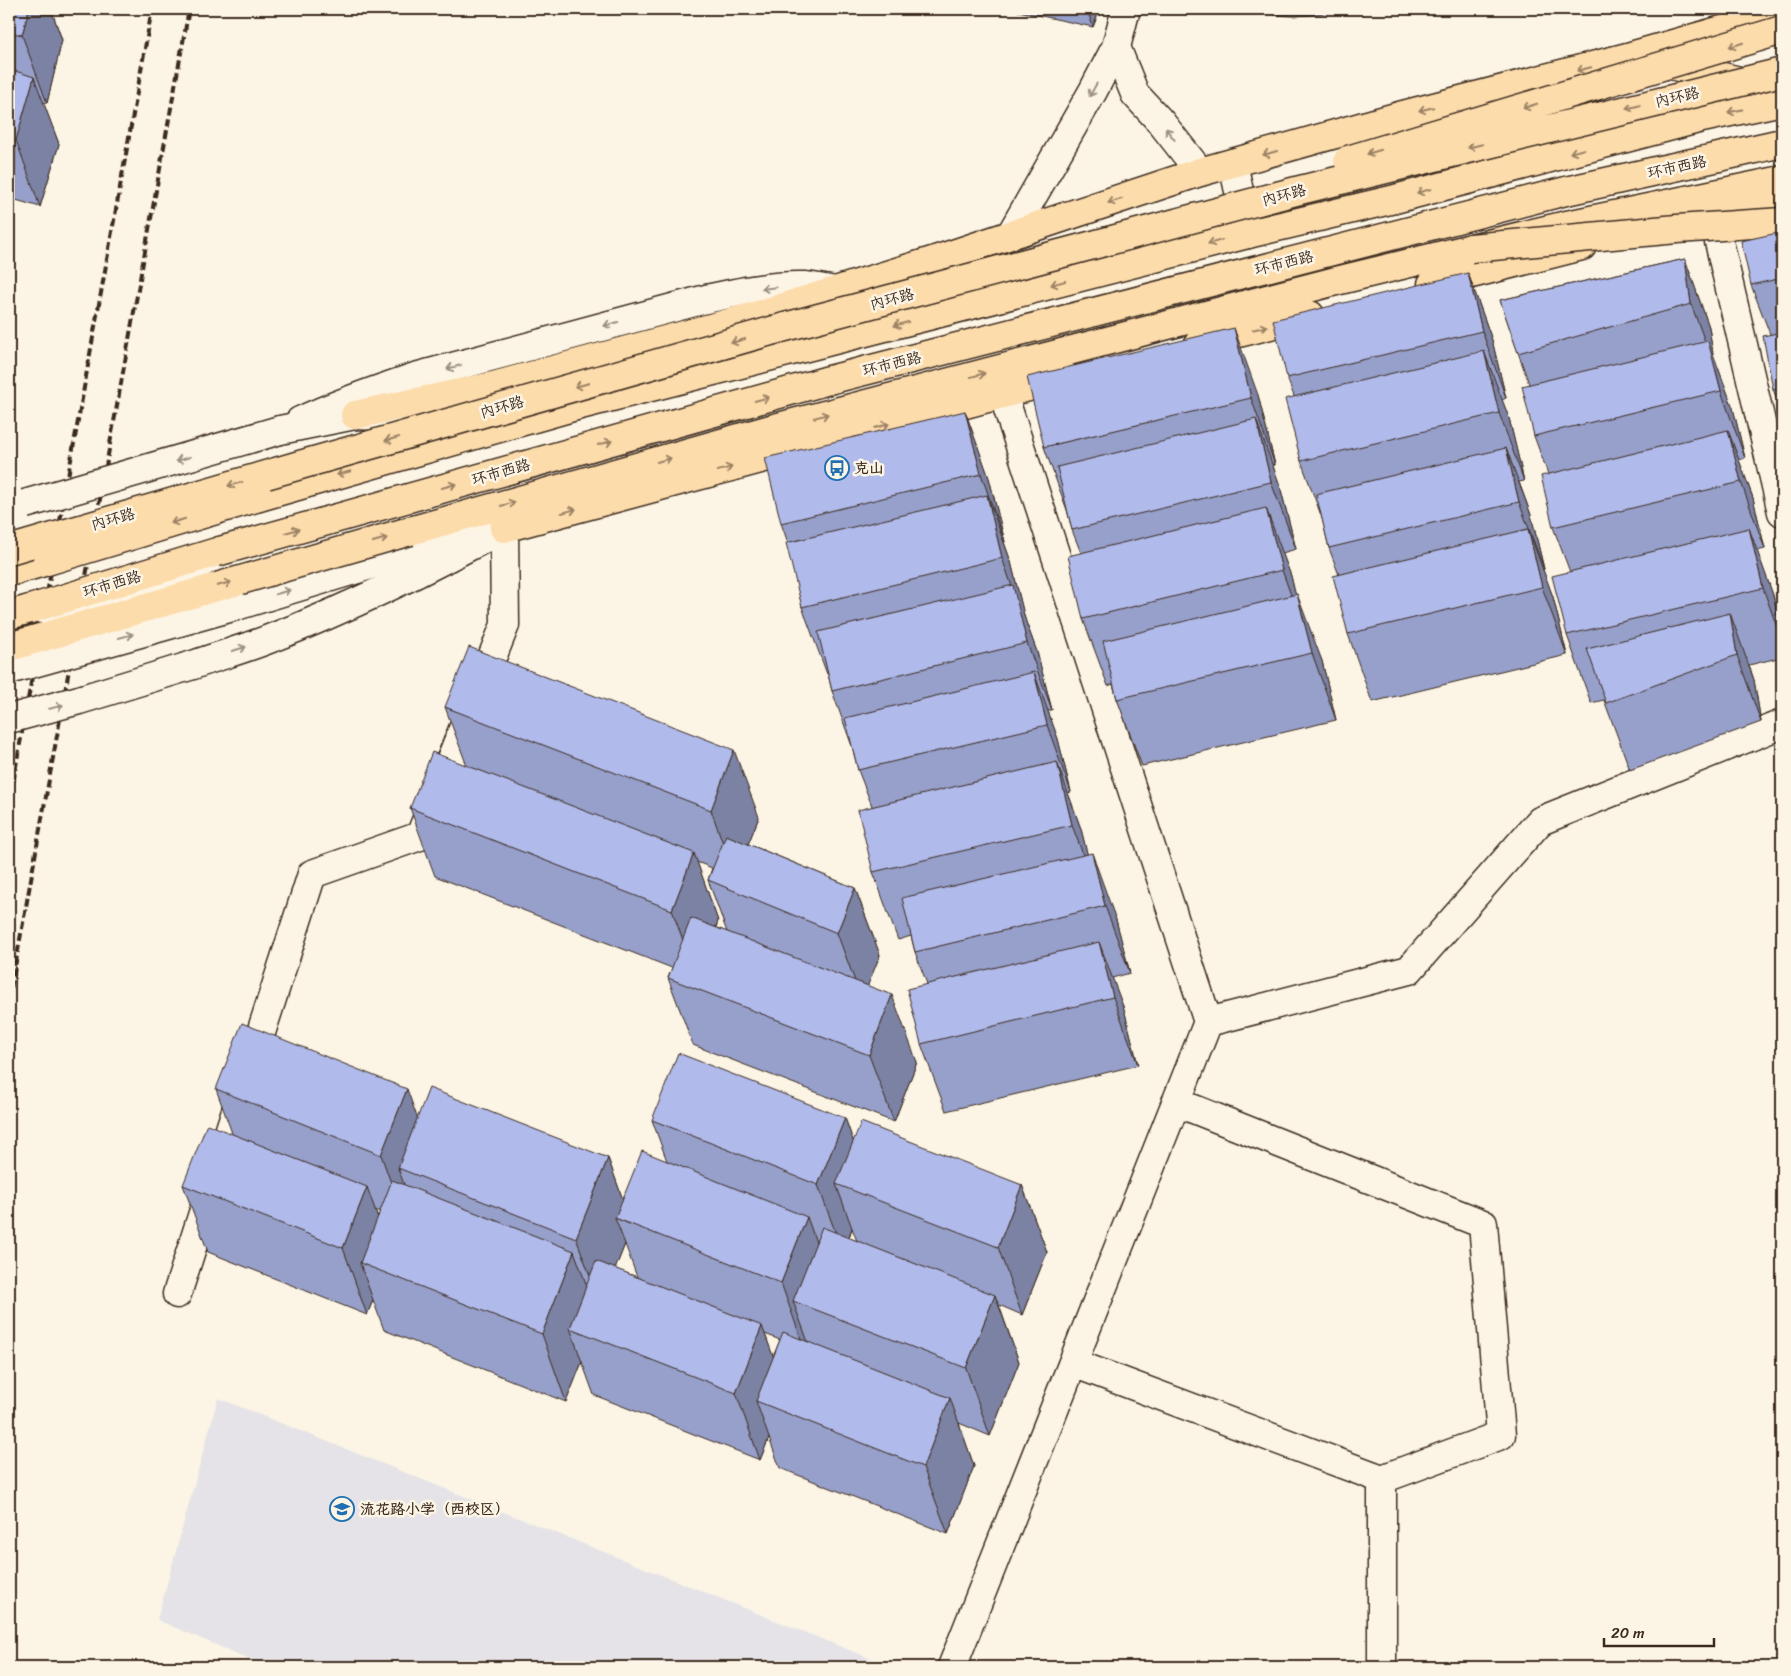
<svg xmlns="http://www.w3.org/2000/svg" width="1791" height="1676" font-family="Sriracha,'LXGW WenKai TC',sans-serif">
<style>
.built{fill:#e5e3e7}
.lines{fill:none;stroke-linecap:round;stroke-linejoin:round}
.street-casing{stroke:#3b2a1e;stroke-width:31}
.secondary-casing{stroke:#3b2a1e;stroke-width:31}
.primary-casing{stroke:#3b2a1e;stroke-width:31}
.highway-casing{stroke:#3b2a1e;stroke-width:31}
.street{stroke:#fcf5e5;stroke-width:28}
.secondary{stroke:#fcf5e5;stroke-width:28}
.primary{stroke:#fddcac;stroke-width:28}
.highway{stroke:#fddcac;stroke-width:28}
.rail{stroke:#3b2a1e;stroke-width:4;stroke-dasharray:8 4;stroke-linecap:butt}
.street-bridge-casing{stroke:#3b2a1e;stroke-width:31;stroke-linecap:butt}
.secondary-bridge-casing{stroke:#3b2a1e;stroke-width:31;stroke-linecap:butt}
.primary-bridge-casing{stroke:#3b2a1e;stroke-width:31;stroke-linecap:butt}
.highway-bridge-casing{stroke:#3b2a1e;stroke-width:31;stroke-linecap:butt}
.street-bridge{stroke:#fcf5e5;stroke-width:28}
.secondary-bridge{stroke:#fcf5e5;stroke-width:28}
.primary-bridge{stroke:#fddcac;stroke-width:28}
.highway-bridge{stroke:#fddcac;stroke-width:28}
.wall{fill:#97a0ca;stroke:#3b2a1e;fill-rule:evenodd}
.shaded-wall{fill:#7b82a4;stroke:#3b2a1e}
.building{fill:#b0baeb;stroke:#3b2a1e}
.oneway{stroke:#9c8365}
.oneway2{stroke:#9c9082}
.labels{text-anchor:middle;stroke-width:5;stroke-linejoin:round;paint-order:stroke}
.street-label{font-size:15px;fill:#3b2a1e;stroke:#fcf5e5}
.poi-label{font-size:15px;font-weight:bold;fill:#3b2a1e;stroke:#fcf5e5;text-anchor:start}
</style>
<rect width="100%" height="100%" fill="#fcf5e5"/>
<filter id="ink" filterUnits="userSpaceOnUse"><feTurbulence type="fractalNoise" baseFrequency=".02" numOctaves="2"/><feDisplacementMap in="SourceGraphic" scale="10" xChannelSelector="R" yChannelSelector="G"/><feConvolveMatrix kernelMatrix="1 2 1 2 8 2 1 2 1" color-interpolation-filters="sRGB"/></filter>
<g filter="url(#ink)">
<!-- built -->
<path class="built" d="M218,1398l674,269h-624l-111,-47z"/>
<g class="lines">
<defs>
<path id="street" d="M1116,47l19,47 25,27 40,51
M1233,163l15,71
M1713,216l69,296
M1011,234l82,-143 23,-44 10,-38
M1003,394l205,628
M300,421c38,-18 76,-31 115,-44l291,-78c32,-7 65,-14 98,-13 10,1 21,3 31,5l2,4
M1176,1102l307,122 18,211 -119,44
M177,1294l135,-420 108,-38 85,-211 -1,-97c-77,41 -154,80 -235,111 -25,10 -51,17 -76,26
M1073,1363l309,116v188
M952,1667l256,-645 201,-52 131,-149 242,-97"/>
<path id="secondary" d="M280,430l75,-15 99,4
M236,606l154,-47 114,-31"/>
<path id="primary" d="M1657,62l92,21
M1701,218l81,-15
M1432,284l150,-38
M1199,343l111,-28
M355,415l138,-29 258,-69 181,-56 268,-89 203,-57 228,-59 151,-43
M259,497l310,-89 679,-174 147,-35 307,-81 80,-17
M504,528l562,-151
M220,551l609,-171 737,-189 216,-48
M9,572l38,-11
M9,615l21,-6"/>
<path id="highway" d="M410,531l361,-102 561,-147 230,-56 220,-46"/>
</defs>
<!-- street casing -->
<use href="#street" class="street-casing"/>
<!-- secondary casing -->
<use href="#secondary" class="secondary-casing"/>
<!-- primary casing -->
<use href="#primary" class="primary-casing"/>
<!-- highway casing -->
<use href="#highway" class="highway-casing"/>
<!-- street -->
<use href="#street" class="street"/>
<!-- secondary -->
<use href="#secondary" class="secondary"/>
<!-- primary -->
<use href="#primary" class="primary"/>
<!-- highway -->
<use href="#highway" class="highway"/>
<!-- rail -->
<path class="rail" d="M9,805l143,-796
M9,1000l180,-991"/>
<defs>
<path id="street-bridge" d="M9,719l70,-19 114,-35"/>
<path id="secondary-bridge" d="M25,504l255,-74
M128,608l80,-49
M42,609l89,-1
M12,669l224,-63"/>
<path id="primary-bridge" d="M47,561l212,-64
M30,609l190,-58"/>
<path id="highway-bridge" d="M1348,160l434,-130
M1471,248l206,-19 105,-7
M9,550l291,-85 485,-138 511,-136 486,-119
M9,647l401,-116"/>
</defs>
<!-- street-bridge casing -->
<use href="#street-bridge" class="street-bridge-casing"/>
<!-- secondary-bridge casing -->
<use href="#secondary-bridge" class="secondary-bridge-casing"/>
<!-- primary-bridge casing -->
<use href="#primary-bridge" class="primary-bridge-casing"/>
<!-- highway-bridge casing -->
<use href="#highway-bridge" class="highway-bridge-casing"/>
<!-- street-bridge -->
<use href="#street-bridge" class="street-bridge"/>
<!-- secondary-bridge -->
<use href="#secondary-bridge" class="secondary-bridge"/>
<!-- primary-bridge -->
<use href="#primary-bridge" class="primary-bridge"/>
<!-- highway-bridge -->
<use href="#highway-bridge" class="highway-bridge"/>
</g>
<!-- wall -->
<path class="wall" d="M9,9h42l11,31 -15,63 -4,-1 16,42 -19,63 -31,-9z
M1009,9h91l-7,18z
M1257,9h85l-29,6 -20,1 -18,-1z
M1782,232v182l-9,-25 -3,-55 -19,-49z
M1685,259l24,68 4,27 20,54 12,50 -6,2 14,38 12,51 -8,2 16,44 9,38v24l-33,8 5,15 7,42 -131,48 -26,-70 -13,3 -24,-68 3,-63 -17,-45 -5,-53 -14,-38 -5,-52 -29,-84z
M1468,273l24,67 14,58 -4,2 7,18 15,63 -5,1 12,33 13,54 -1,1 10,27 14,58 -195,47 -24,-68 -9,-59 -10,-27 -7,-30 -21,-57 -7,-65 -7,-18z
M1258,395l17,70 -2,1 7,20 16,63 -14,4 9,23 4,18 27,67 14,59 -194,46 -25,-67 -4,-15 -5,2 -25,-67 -2,-66 -9,-23 -5,-20 -23,-63z
M965,411l24,67 16,64h-1l7,20 14,57 12,33 15,58 -4,1 10,28 13,53 -3,1 13,36 6,25 29,66 14,53 -18,5 12,31 14,56 -192,46 -25,-67 6,-60 -12,-32 -4,-16 -13,4 -25,-68 -1,-66 -14,-36 -6,-24 -20,-55 -4,-17h-1l-25,-67 -14,-64 -7,-20z
M445,707l314,110 -11,27 107,44 25,67 -13,31 50,76 -23,60 -201,-77 -25,-67 4,-10 -237,-92 -25,-68 57,-42zM697,862l15,6 -4,12 19,52 -11,-4 2,-7z
M216,1089l201,28 191,41 15,42 44,-39 -15,-41 193,-2 8,23 169,44 25,67 -25,63 -23,-10 20,57 -29,74 -31,-13 15,43 -26,68 -168,-66 -11,-30 -9,22 -166,-65 -12,-33 -16,40 -182,-72 -11,-30 -6,15 -159,-63 -25,-67 49,-52zM375,1210l5,2 -2,5zM852,1228l5,13 -8,-3zM625,1244l12,33 -22,-8zM765,1334l15,6 -7,17z"/>
<!-- shaded-wall -->
<path class="shaded-wall" d="M29,9h22l11,31 -15,63 -25,-68z
M1087,9h13l-7,18z
M34,77l25,67 -19,63 -24,-67z
M1685,259l24,68 4,27 20,54 12,50 -24,-67 -5,-20 -25,-67z
M1468,273l24,67 14,58 -24,-67z
M1234,328l24,67 17,70 -24,-67z
M1484,351l25,67 15,63 -25,-68z
M965,411l24,67 16,64 -24,-68z
M1256,419l24,67 16,63 -25,-67z
M1728,430l25,68 12,51 -24,-67z
M1506,448l25,67 13,54 -25,-67z
M987,495l24,67 14,57 12,33 15,58 -25,-67 -13,-51 -12,-34z
M1266,508l25,68 15,61 -24,-67z
M1749,528l24,67 9,38v8l-19,-53z
M1528,529l25,68 14,58 -25,-68z
M1297,594l25,67 14,59 -24,-67z
M1730,613l24,67 7,42 -24,-67z
M1034,672l24,67 13,53 -24,-67z
M734,750l25,67 -24,60 -24,-67z
M1057,762l24,67 16,63 -25,-67z
M694,853l24,68 -22,56 -24,-67z
M1092,853l24,67 14,53 -25,-67z
M855,888l25,67 -18,45 -25,-67z
M1099,942l25,67 14,56 -25,-68z
M892,995l25,67 -23,60 -25,-67z
M407,1089l24,67 -33,12 14,38 -7,16 -24,-67z
M845,1118l24,67 -33,-1 16,44 -9,25 -25,-68z
M608,1158l24,67 -17,-7 10,26 -24,61 -25,-67z
M1022,1185l25,67 -25,63 -24,-68z
M367,1187l24,67 -31,9 13,37 -6,15 -24,-67z
M807,1217l24,67 -38,17 15,41 -3,8 -24,-67z
M574,1251l25,68 -29,9 12,34 -16,40 -24,-68z
M995,1295l24,67 -29,74 -24,-68z
M762,1326l25,68 -31,7 13,37 -9,22 -24,-67z
M950,1398l24,68 -26,68 -25,-67z"/>
<!-- building -->
<path class="building" d="M9,9h20l-7,26 -13,-3z
M9,69l25,8 -18,63 -7,-2z
M1782,232v46l-31,7 -10,-44z
M1685,259l6,45 -173,49 -18,-53z
M1468,273l14,58 -195,47 -14,-58z
M1234,328l17,70 -207,49 -17,-70z
M1782,332v55l-9,2 -10,-53z
M1708,341l13,50 -187,45 -12,-50z
M1484,351l15,62 -198,48 -16,-62z
M965,411l16,63 -200,49 -16,-65z
M1256,419l15,63 -199,48 -15,-63z
M1728,430l13,52 -188,45 -12,-51z
M1506,448l13,54 -190,46 -13,-54z
M987,495l15,63 -200,49 -16,-64z
M1266,508l16,62 -199,49 -15,-63z
M1749,528l14,60 -196,47 -15,-59z
M1528,529l14,58 -194,47 -15,-58z
M1013,585l14,58 -195,48 -14,-59z
M1297,594l15,59 -195,46 -14,-58z
M1730,613l7,42 -131,48 -19,-54z
M469,647l265,103 -23,60 -266,-103z
M1034,672l13,53 -189,45 -13,-52z
M432,752l262,101 -22,57 -262,-102z
M1057,762l15,63 -199,47 -15,-62z
M726,835l129,53 -18,45 -129,-53z
M1092,853l13,53 -190,46 -13,-54z
M691,918l201,77 -23,60 -201,-77z
M1099,942l14,55 -192,47 -14,-55z
M242,1023l165,66 -26,66 -165,-66z
M678,1053l167,65 -27,67 -166,-65z
M429,1088l179,70 -32,80 -178,-70z
M861,1122l161,63 -24,62 -162,-63z
M207,1124l160,63 -24,61 -160,-63z
M642,1151l165,66 -26,66 -166,-65z
M392,1180l182,71 -32,83 -182,-71z
M822,1227l173,68 -29,73 -173,-67z
M596,1261l166,65 -26,67 -166,-65z
M783,1332l167,66 -27,69 -167,-66z"/>
<!-- one-way arrows -->
<defs><path id="oneway-shaft" d="M-6 0H5M1.5-3L5.5 0L1.5 3" fill="none" stroke-width="1.6" stroke-linecap="round" stroke-linejoin="round" transform="scale(1.25)"/></defs>
<g class="oneway">
<use href="#oneway-shaft" transform="translate(1736 45) rotate(162)"/>
<use href="#oneway-shaft" transform="translate(1584 69) rotate(166)"/>
<use href="#oneway-shaft" transform="translate(1530 106) rotate(163)"/>
<use href="#oneway-shaft" transform="translate(1633 107) rotate(167)"/>
<use href="#oneway-shaft" transform="translate(1426 109) rotate(166)"/>
<use href="#oneway-shaft" transform="translate(1735 111) rotate(168)"/>
<use href="#oneway-shaft" transform="translate(1475 146) rotate(166)"/>
<use href="#oneway-shaft" transform="translate(1577 151) rotate(165)"/>
<use href="#oneway-shaft" transform="translate(1374 152) rotate(163)"/>
<use href="#oneway-shaft" transform="translate(1270 153) rotate(164)"/>
<use href="#oneway-shaft" transform="translate(1424 191) rotate(165)"/>
<use href="#oneway-shaft" transform="translate(1115 201) rotate(162)"/>
<use href="#oneway-shaft" transform="translate(1215 242) rotate(165)"/>
<use href="#oneway-shaft" transform="translate(1058 283) rotate(165)"/>
<use href="#oneway-shaft" transform="translate(901 324) rotate(165)"/>
<use href="#oneway-shaft" transform="translate(1260 328) rotate(-14)"/>
<use href="#oneway-shaft" transform="translate(738 341) rotate(164)"/>
<use href="#oneway-shaft" transform="translate(978 375) rotate(-15)"/>
<use href="#oneway-shaft" transform="translate(582 385) rotate(164)"/>
<use href="#oneway-shaft" transform="translate(762 399) rotate(-15)"/>
<use href="#oneway-shaft" transform="translate(821 416) rotate(-15)"/>
<use href="#oneway-shaft" transform="translate(882 426) rotate(-16)"/>
<use href="#oneway-shaft" transform="translate(392 439) rotate(164)"/>
<use href="#oneway-shaft" transform="translate(605 443) rotate(-16)"/>
<use href="#oneway-shaft" transform="translate(664 460) rotate(-16)"/>
<use href="#oneway-shaft" transform="translate(725 469) rotate(-15)"/>
<use href="#oneway-shaft" transform="translate(344 473) rotate(164)"/>
<use href="#oneway-shaft" transform="translate(235 484) rotate(164)"/>
<use href="#oneway-shaft" transform="translate(449 486) rotate(-16)"/>
<use href="#oneway-shaft" transform="translate(508 504) rotate(-16)"/>
<use href="#oneway-shaft" transform="translate(569 511) rotate(-15)"/>
<use href="#oneway-shaft" transform="translate(178 521) rotate(163)"/>
<use href="#oneway-shaft" transform="translate(292 531) rotate(-16)"/>
<use href="#oneway-shaft" transform="translate(380 540) rotate(-16)"/>
<use href="#oneway-shaft" transform="translate(224 584) rotate(-16)"/>
</g>
<g class="oneway2">
<use href="#oneway-shaft" transform="translate(1093 90) rotate(119)"/>
<use href="#oneway-shaft" transform="translate(1170 134) rotate(-128)"/>
<use href="#oneway-shaft" transform="translate(769 288) rotate(174)"/>
<use href="#oneway-shaft" transform="translate(611 324) rotate(165)"/>
<use href="#oneway-shaft" transform="translate(454 367) rotate(165)"/>
<use href="#oneway-shaft" transform="translate(183 459) rotate(164)"/>
<use href="#oneway-shaft" transform="translate(283 592) rotate(-17)"/>
<use href="#oneway-shaft" transform="translate(126 636) rotate(-15)"/>
<use href="#oneway-shaft" transform="translate(239 649) rotate(-18)"/>
<use href="#oneway-shaft" transform="translate(56 707) rotate(-15)"/>
</g>
</g>
<!-- icons -->
<defs>
<symbol id="bus-ring" viewBox="-11 -11 22 22"><circle r="9.5" fill="#fcf5e5" stroke="#1f6fb2" stroke-width="1.5"/><path d="M-5-6H5V4H4V6H2V4H-2V6H-4V4H-5ZM-3.5-4V0h7V-4ZM-3.5 1.2v1.5H-2V1.2ZM2 1.2v1.5H3.5V1.2Z" fill="#1f6fb2"/></symbol>
<symbol id="school-ring" viewBox="-11 -11 22 22"><circle r="9.5" fill="#fcf5e5" stroke="#1f6fb2" stroke-width="1.5"/><path d="M0-5L7-2L0 1L-7-2ZM-4 1L0 2.5L4 1V4Q0 6-4 4Z" fill="#1f6fb2"/></symbol>
</defs>
<g fill-rule="evenodd">
<use href="#bus-ring" x="823" y="454" width="28" height="28"/>
<use href="#school-ring" x="328" y="1495" width="28" height="28"/>
</g>
<g class="labels">
<!-- street labels -->
<g class="street-label">
<text transform="translate(1677 97) rotate(-13)" y="5">内环路</text>
<text transform="translate(1677 167) rotate(-12)" y="5">环市西路</text>
<text transform="translate(1284 195) rotate(-15)" y="5">内环路</text>
<text transform="translate(1284 263) rotate(-14)" y="5">环市西路</text>
<text transform="translate(892 299) rotate(-15)" y="5">内环路</text>
<text transform="translate(892 364) rotate(-14)" y="5">环市西路</text>
<text transform="translate(502 407) rotate(-16)" y="5">内环路</text>
<text transform="translate(501 472) rotate(-16)" y="5">环市西路</text>
<text transform="translate(113 519) rotate(-16)" y="5">内环路</text>
<text transform="translate(112 584) rotate(-17)" y="5">环市西路</text>
</g>
<!-- poi labels -->
<g class="poi-label">
<text x="854" y="473">克山</text>
<text x="360" y="1514">流花路小学（西校区）</text>
</g>
</g>
<!-- margin -->
<rect width="1791" height="1676" fill="none" stroke="#fcf5e5" stroke-width="30"/>
<rect x="15" y="15" width="1761" height="1646" fill="none" stroke="#3b2a1e" stroke-width="2" filter="url(#ink)"/>
<!-- scale -->
<path d="M1604 1638v8h110v-8" fill="none" stroke="#3b2a1e" stroke-width="2.5"/>
<text x="1611" y="1638" font-size="15" fill="#3b2a1e" stroke="#fcf5e5" stroke-width="4" paint-order="stroke">20 m</text>
</svg>
